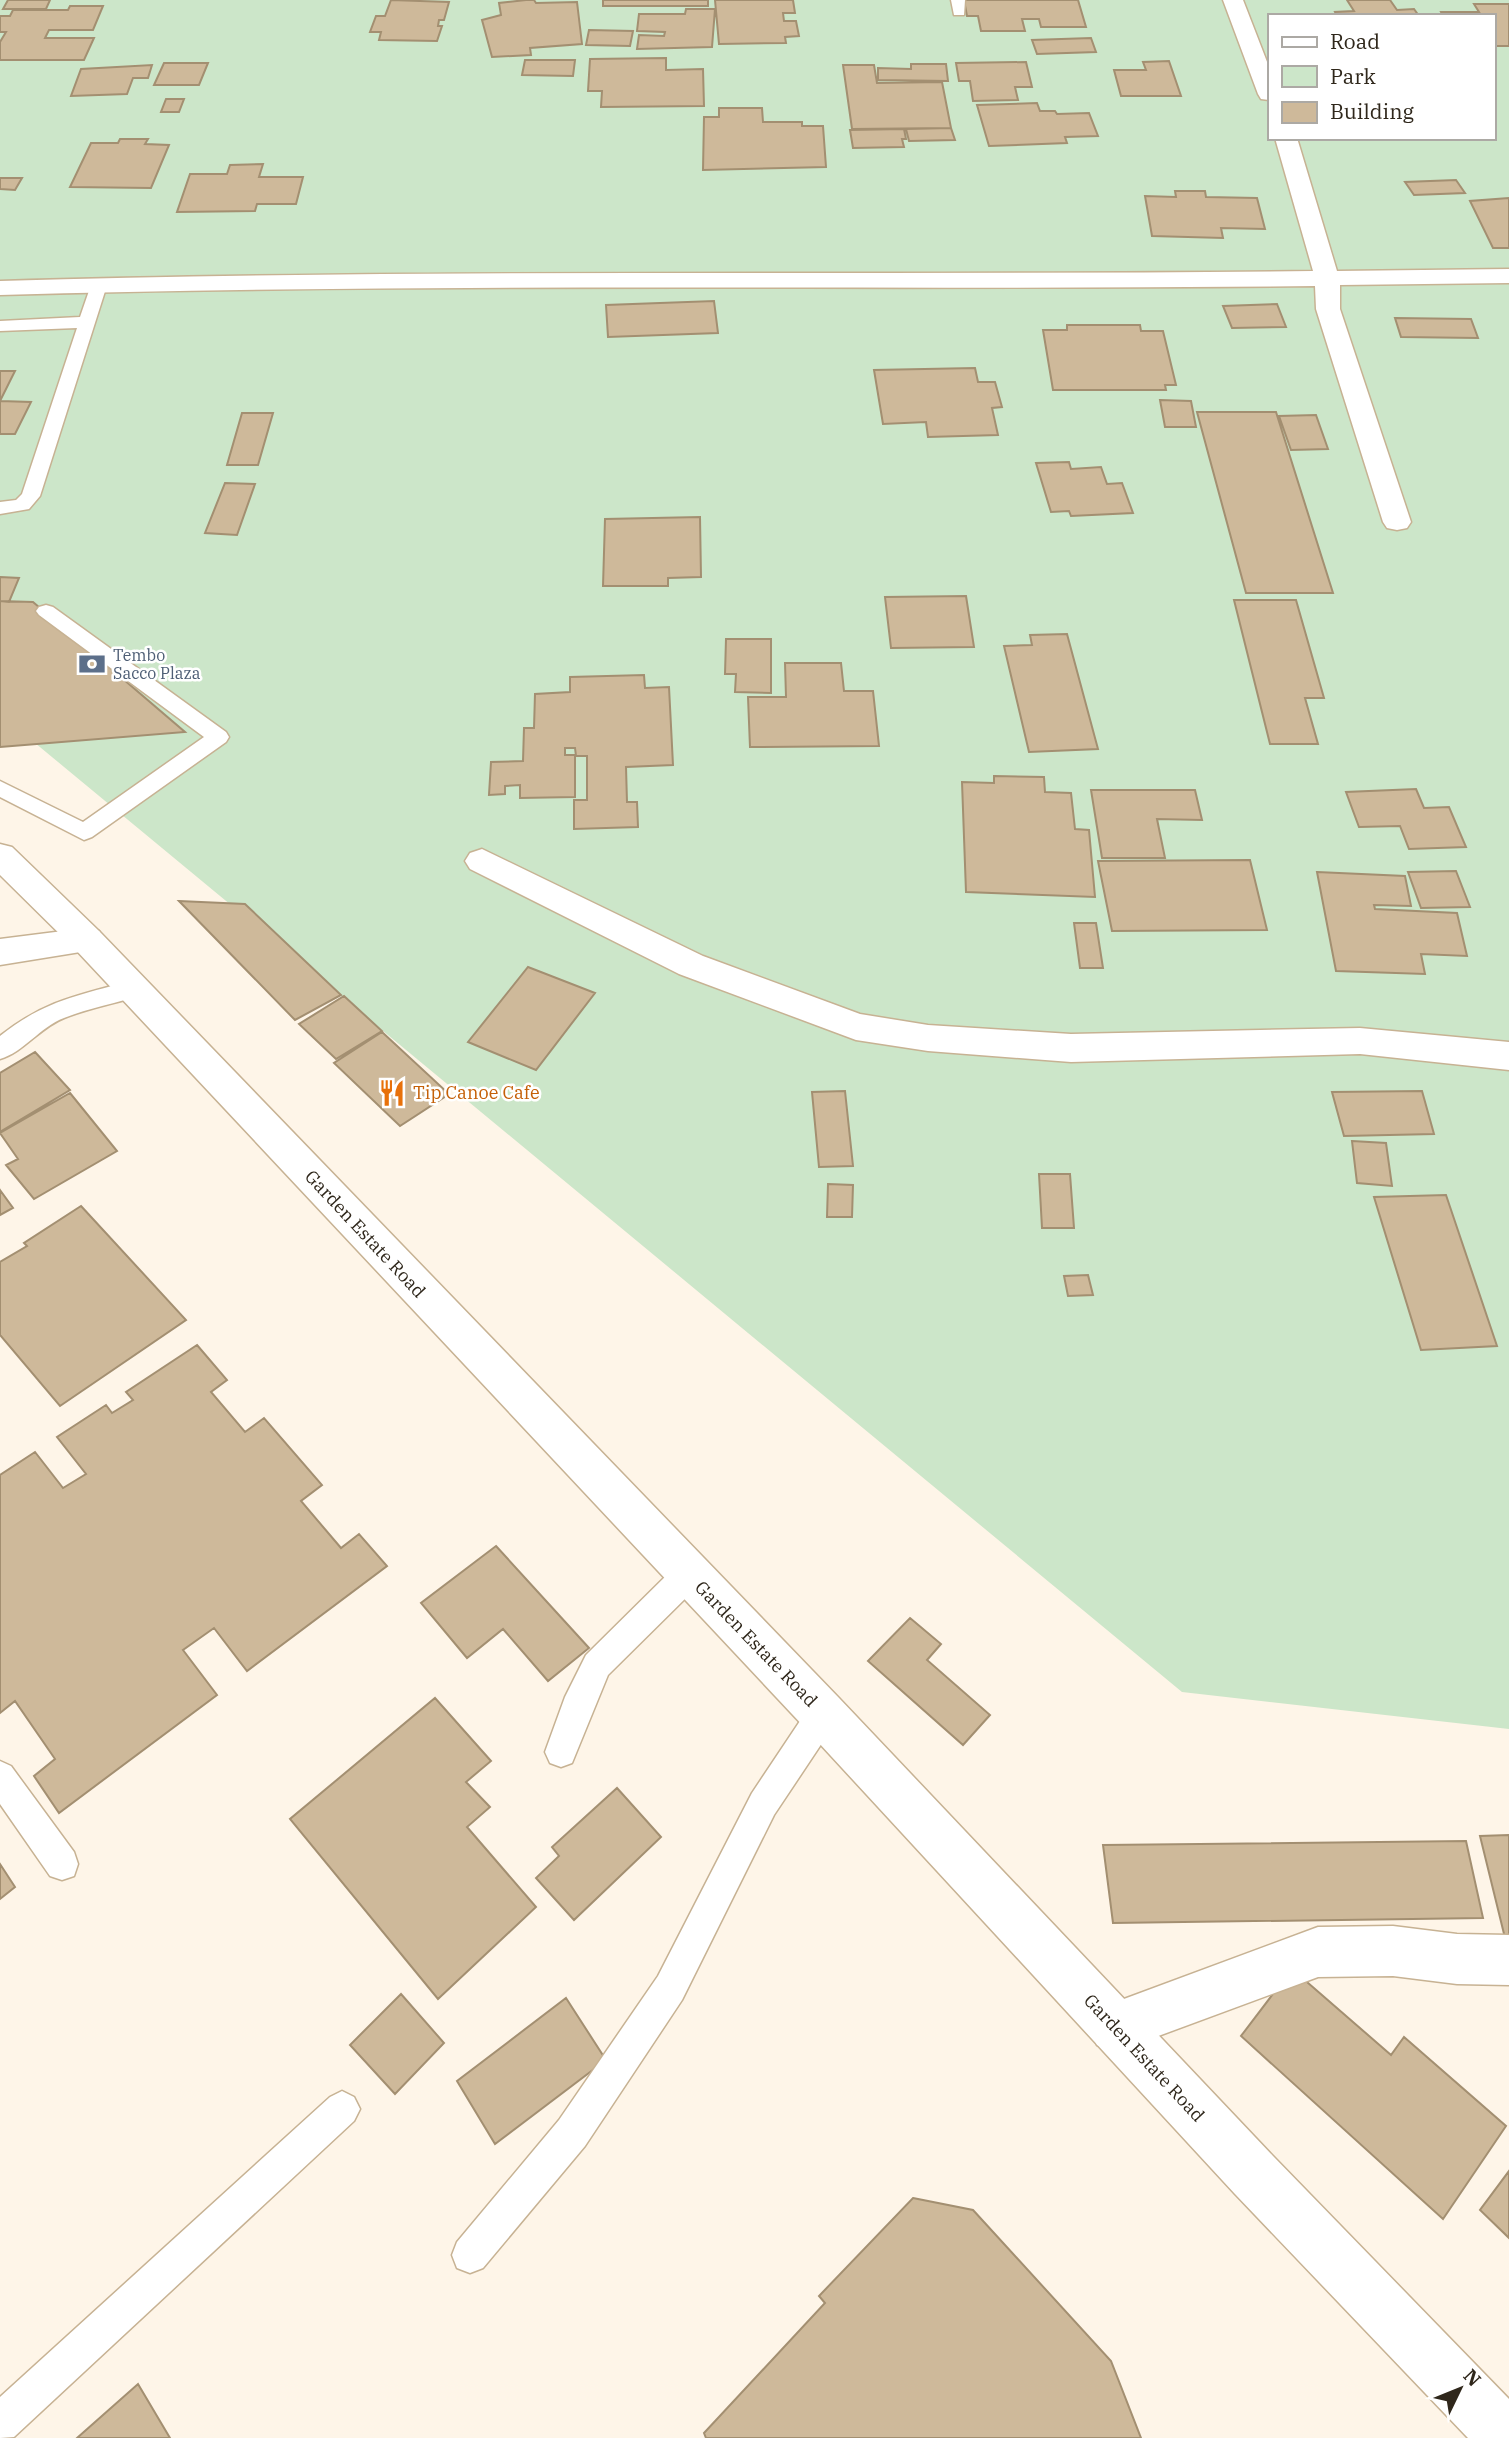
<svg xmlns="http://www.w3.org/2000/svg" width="1509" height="2438" font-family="'IBM Plex Serif',serif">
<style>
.green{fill:#cce6c9;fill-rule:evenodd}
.building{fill:#ceb99a;stroke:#a38f71;stroke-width:2}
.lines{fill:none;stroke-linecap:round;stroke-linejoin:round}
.service-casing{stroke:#c7b293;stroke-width:3}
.minor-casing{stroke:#c7b293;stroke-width:3}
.tertiary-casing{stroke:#c7b293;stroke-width:3}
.service{fill:#fff;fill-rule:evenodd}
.minor{fill:#fff;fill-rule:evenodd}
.tertiary{fill:#fff;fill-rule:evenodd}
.labels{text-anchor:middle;stroke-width:5;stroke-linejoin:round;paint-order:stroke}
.far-service-label{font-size:16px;fill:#4e5e75;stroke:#fff;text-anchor:start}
.food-label{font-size:18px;fill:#c56008;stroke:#fff;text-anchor:start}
.street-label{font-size:18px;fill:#2f271b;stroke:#fff}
</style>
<rect width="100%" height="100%" fill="#fef5e8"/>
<!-- green -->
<path class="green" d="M0,0h1509v1729l-327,-37 -1182,-978zM1269,16h224v122h-224z"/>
<!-- building -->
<path class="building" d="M8,0h42l-4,9h-43z
M391,0l58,2 -5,18h-5l-1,6h4l-5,15 -58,-1 2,-8h-11l6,-16h9z
M526,0h8l2,3 41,-1 5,42 -52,4 1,7 -39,2 -10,-37 19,-5 -2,-12z
M603,0h105v6h-105z
M715,0h78l2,13h-12l1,8h12l3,15 -14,1 1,6 -67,1z
M964,0h114l8,27h-45l-2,-8h-17l3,12h-44l-3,-15h-11z
M1347,0h43l7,10 17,-1 5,7h-82l-2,-4 19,-1z
M1474,4h35v42h-16v-30h-50l-2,-4h38z
M70,6h33l-10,24h-44l-4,8h49l-10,22h-84v-18l6,-10h-6v-16h10l3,-6h55z
M686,9h29l-3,38 -75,2 2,-14 25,1 1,-4 -28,-1 2,-17h46z
M589,30l44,1 -3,15 -44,-1z
M1091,38l5,14 -59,2 -5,-14z
M666,58v12l37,-1 1,37 -103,1 1,-16h-14l2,-32z
M525,60h50l-2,16 -51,-1z
M1169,61l12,35h-60l-7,-26h32l-3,-8z
M1026,62l6,25h-17l3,13 -45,1 -3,-20h-11l-3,-18z
M164,63h44l-9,22h-45z
M911,64h35l2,17 -70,-1v-12l33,1z
M152,65l-4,13h-15l-6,16 -56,2 10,-27z
M843,65h31l3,18 65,-1 9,46 -99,1z
M166,99h18l-5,13h-18z
M1037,103l3,8h15l2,3 32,-1 9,23 -33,1 2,6 -78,3 -12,-41z
M719,108h43l1,14h39v4h21l3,41 -123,3 1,-53h15z
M951,128l4,12 -46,1 -3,-12z
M904,129l2,10h-4l2,8 -51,1 -3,-18z
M120,139h28l-3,5 24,1 -18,43 -81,-1 21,-44h27z
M263,164l-4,13h44l-7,27h-39l-2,7 -78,1 13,-38h37l3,-9z
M0,178h22l-7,12 -15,-1z
M1456,180l9,13 -51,2 -9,-13z
M1175,191h30l1,6 51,1 8,31 -44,-1 2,10 -71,-2 -7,-40 31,1z
M1509,198v50h-16l-23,-47z
M714,301l4,32 -110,4 -2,-32z
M1277,304l9,23 -54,1 -9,-22z
M1395,318l76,1 7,19 -77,-1z
M1067,325h73l1,6h22l13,54h-11l1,5h-113l-10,-60h24z
M975,368l3,14h17l7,25 -10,1 6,27 -70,2 -2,-15 -43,2 -9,-54z
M0,371h15l-15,30z
M1160,400l31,1 5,26h-31z
M0,401l31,1 -16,32h-15z
M1197,412h79l57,181h-87z
M242,413h31l-15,52h-31z
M1316,415l12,34 -37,1 -12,-34z
M1069,462l2,7 30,-2 6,17 15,-1 11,30 -62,3 -2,-5 -18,1 -15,-49z
M225,483l30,1 -18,51 -32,-2z
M700,517l1,60 -33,1v8h-65l2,-67z
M0,577l19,1 -10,24 -9,-1z
M966,596l8,51 -83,1 -6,-51z
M1234,600h62l28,98h-19l13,46h-48z
M0,601l33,1 152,130 -185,15z
M1067,634l31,115 -69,3 -25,-106 28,-1 -2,-10z
M726,639h45v54l-36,-1 1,-18h-11z
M785,663h56l3,28h29l6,55 -129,1 -2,-50h38z
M644,675l1,13 24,-1 4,78 -47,2 1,35h10l1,25 -64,2v-29h13v-44h-11l-1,-8h-10v7h10v42l-55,1v-13l-15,1v8l-16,1 2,-33 32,-1 1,-33h10l1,-34 35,-2v-15z
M994,776l50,1 1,15 26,1 4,36 14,1 6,67 -129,-5 -4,-110 32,1z
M1416,789l8,19 25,-1 17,40 -57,2 -9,-23 -41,1 -13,-35z
M1091,790h104l7,30 -45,-1 8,39h-63z
M1250,860l17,70 -155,1 -14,-70z
M1456,871l14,36 -49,1 -13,-36z
M1317,872l88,4 6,30 -37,-1 1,4 82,4 10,43 -46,-2 4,20 -89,-3z
M179,901l66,3 96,91 -46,25z
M1074,923h22l7,45h-23z
M528,967l67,26 -59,77 -68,-28z
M344,996l38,35 -46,28 -37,-35z
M382,1032l67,62 -49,32 -66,-63z
M35,1052l35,38 -70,42v-59z
M845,1091l8,75 -34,1 -7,-75z
M1422,1091l12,43 -90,2 -12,-44z
M70,1093l47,58 -83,48 -28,-34 12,-6 -18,-26z
M1352,1141l34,2 6,43 -35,-3z
M1039,1174h31l4,54h-32z
M828,1184l25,1 -1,32h-25z
M0,1190l13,18 -13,7z
M1446,1195l51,151 -76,4 -47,-153z
M81,1206l105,114 -126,86 -60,-71v-73l27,-16 -3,-3z
M1088,1275l5,20 -25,1 -4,-20z
M197,1345l30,35 -16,12 34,40 19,-14 58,67 -21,16 40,47 18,-14 28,32 -140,105 -33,-43 -31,22 34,45 -158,118 -25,-37 21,-17 -40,-58 -15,12v-238l35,-23 28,36 23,-14 -29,-37 49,-32 6,8 21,-13 -7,-8z
M496,1546l93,102 -41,33 -45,-52 -36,29 -46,-55z
M910,1618l31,26 -14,16 63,55 -27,30 -95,-84z
M435,1698l56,63 -25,21 24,25 -23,20 69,80 -98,92 -148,-180z
M617,1788l44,49 -87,83 -38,-42 23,-22 -7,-9z
M1509,1835v107h-3l-26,-106z
M1466,1841l17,77 -370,5 -10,-78z
M0,1864l15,23 -15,12z
M1292,1969l99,86 13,-18 102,89 -63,93 -202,-183z
M401,1994l43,49 -49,51 -45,-49z
M566,1998l40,62 -111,84 -38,-63z
M1509,2171v67l-29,-28z
M913,2198l60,12 138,151 30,77h-435l-2,-5 121,-130 -6,-7z
M138,2384l32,54h-93z"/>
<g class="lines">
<defs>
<path id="service" d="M951,0h14l-1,15h-10z
M99,280l8,5 -67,211 -11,13 -29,5v-12l16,-2 6,-6 55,-166 -77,3v-10l80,-4 11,-32z
M46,605l7,2 173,125 3,5 -3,5 -134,95 -8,3 -84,-43v-16l83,41 121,-85 -165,-122 -3,-4 3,-4z
M134,980l8,3 4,6 -4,6c-25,8 -53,13 -78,23 -24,9 -40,34 -64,41v-23c45,-36 80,-41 134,-56z
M688,1561l11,4 4,10 -4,10 -91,90 -36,88 -11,4 -11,-4 -5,-11 20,-55 21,-42 91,-90z
M823,1699l11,4 5,11 -5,11 -60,90 -92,185 -97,146 -102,122 -13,5 -13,-5 -5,-13 5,-13 102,-122 99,-144 94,-183 60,-90z
M0,1761l11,5 63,86 4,12 -4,12 -12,4 -12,-4 -50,-72z
M342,2091l12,6 6,12 -6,12 -340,316 -14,1v-41l330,-300z"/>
<path id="minor" d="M1223,0h20l26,67v33l-8,-1 -3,-5z
M1275,138h22l40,133 172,-2v14l-169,2v24l71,213 -4,6 -10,2 -10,-2 -4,-6 -67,-213 -1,-23c-438,5 -877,-4 -1315,9v-14c437,-13 875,-5 1313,-10z
M482,849l221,107 157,58 68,11 143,9 289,-6 149,14v28l-149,-16 -289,8 -143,-11 -72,-11 -177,-66 -209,-105 -5,-8 5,-8z
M87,928l12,3 5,9 -5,9 -99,16v-26z
M1393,1926l64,8 52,1v50l-52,-1 -64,-8 -75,1 -203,75 -18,-7 -7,-18 7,-18 221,-82z"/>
<path id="tertiary" d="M0,844l12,3 87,84 740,767 434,458 236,243v39h-41l-233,-244 -428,-464 -732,-781 -75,-74z"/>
</defs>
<!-- service casing -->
<use href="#service" class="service-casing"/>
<!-- minor casing -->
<use href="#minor" class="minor-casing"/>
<!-- tertiary casing -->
<use href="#tertiary" class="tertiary-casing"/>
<!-- service -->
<use href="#service" class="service"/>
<!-- minor -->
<use href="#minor" class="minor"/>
<!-- tertiary -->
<use href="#tertiary" class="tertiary"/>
</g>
<!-- icons -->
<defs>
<symbol id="bank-bare" viewBox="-9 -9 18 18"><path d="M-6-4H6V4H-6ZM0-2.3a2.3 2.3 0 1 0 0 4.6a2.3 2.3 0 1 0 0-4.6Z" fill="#5c6f8a" stroke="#fff" stroke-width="2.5" paint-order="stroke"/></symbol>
<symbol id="restaurant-bare" viewBox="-9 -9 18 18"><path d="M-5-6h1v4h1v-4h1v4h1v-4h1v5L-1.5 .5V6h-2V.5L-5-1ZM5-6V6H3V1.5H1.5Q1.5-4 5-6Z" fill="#e8710a" stroke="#fff" stroke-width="2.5" paint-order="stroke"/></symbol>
</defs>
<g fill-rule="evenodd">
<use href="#bank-bare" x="73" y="645" width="38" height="38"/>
<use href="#restaurant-bare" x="373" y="1074" width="38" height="38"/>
</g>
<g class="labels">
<!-- far-service labels -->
<g class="far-service-label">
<text x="113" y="661">Tembo<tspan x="113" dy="18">Sacco Plaza</tspan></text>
</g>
<!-- food labels -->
<g class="food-label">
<text x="413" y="1099">Tip Canoe Cafe</text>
</g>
<!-- street labels -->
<g class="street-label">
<text transform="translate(365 1234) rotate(47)" y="6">Garden Estate Road</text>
<text transform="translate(756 1644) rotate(46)" y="6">Garden Estate Road</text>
<text transform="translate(1144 2058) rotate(47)" y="6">Garden Estate Road</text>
</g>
</g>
<!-- legend -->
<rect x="1268" y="14" width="228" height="126" fill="#ffffff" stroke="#aca9a4" stroke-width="2"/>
<rect x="1282" y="37" width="35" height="10" fill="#ffffff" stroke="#aca9a4" stroke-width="2"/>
<text x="1330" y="49" font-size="21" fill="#2f271b">Road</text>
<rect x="1282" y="66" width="35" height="21" fill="#cce6c9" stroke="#aca9a4" stroke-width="2"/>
<text x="1330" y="84" font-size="21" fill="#2f271b">Park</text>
<rect x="1282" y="102" width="35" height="21" fill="#ceb99a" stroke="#aca9a4" stroke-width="2"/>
<text x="1330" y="119" font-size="21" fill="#2f271b">Building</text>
<!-- north arrow -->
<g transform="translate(1460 2389) rotate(47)" stroke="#ffffff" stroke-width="5" paint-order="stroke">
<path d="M0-5L12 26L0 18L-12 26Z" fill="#2f271b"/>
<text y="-10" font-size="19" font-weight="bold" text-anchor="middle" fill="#2f271b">N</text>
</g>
</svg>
